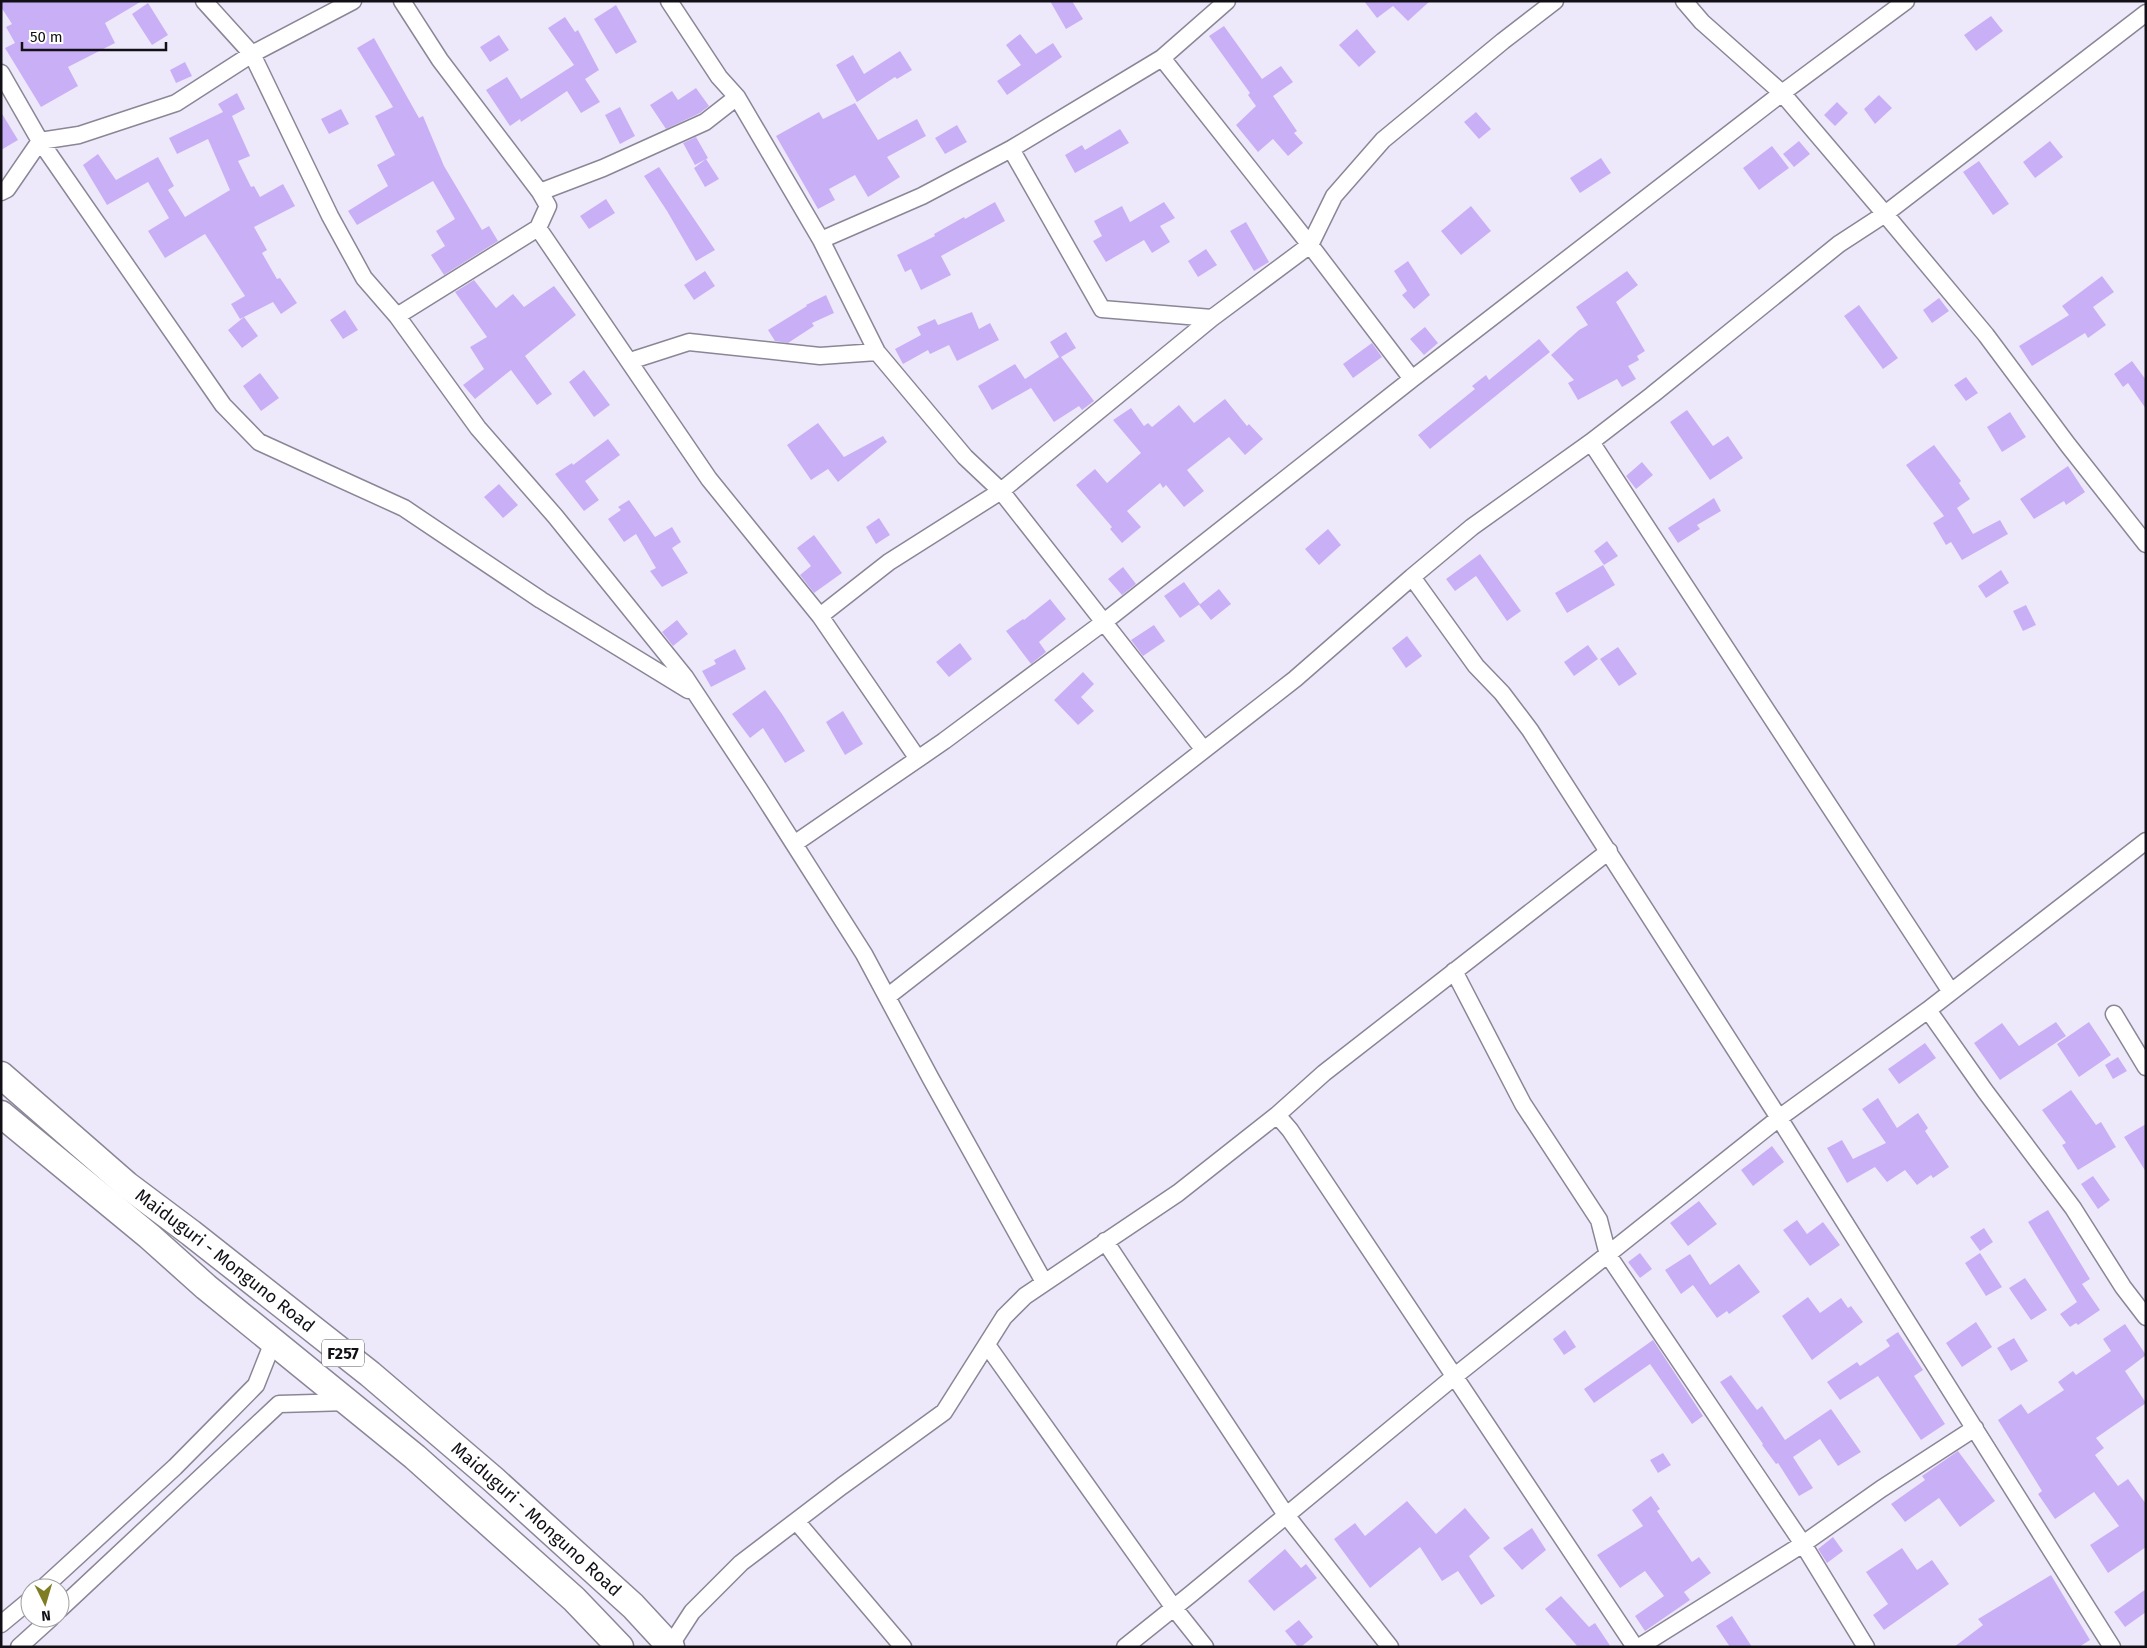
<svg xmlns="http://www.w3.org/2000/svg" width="2147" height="1648" font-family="'Fira Sans',sans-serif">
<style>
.building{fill:#c9b0f6}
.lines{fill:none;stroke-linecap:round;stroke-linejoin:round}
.street-casing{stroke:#8b8696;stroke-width:19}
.primary-casing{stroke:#8b8696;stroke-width:29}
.street{stroke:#fff;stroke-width:16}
.primary{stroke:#fff;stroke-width:26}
.labels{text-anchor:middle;stroke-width:4;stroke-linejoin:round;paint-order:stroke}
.shield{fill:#fff;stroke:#59585c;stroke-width:1}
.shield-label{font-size:16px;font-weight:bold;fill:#121016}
.street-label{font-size:18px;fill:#121016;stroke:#fff}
</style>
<rect width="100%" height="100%" fill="#eee9fa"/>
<!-- building -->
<path class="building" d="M1,1h141l-37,22 10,20 -47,24 10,19 -37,21 -36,-59 10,-5 -9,-16 6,-3 -11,-17z
M1050,1h22l11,18 -17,10z
M1364,1h66l-22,20 -15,-15 -16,12z
M148,3l20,32 -16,10 -20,-31z
M616,5l21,37 -21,12 -22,-35z
M1991,16l12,15 -27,20 -12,-16z
M565,17l10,15 3,-2 21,40 -14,9 15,23 -19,11 -14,-22 -46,31 -1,-3 -10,7 -24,-36 21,-13 14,22 53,-34 -26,-37z
M1224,26l38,53 19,-13 12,16 -20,14 24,35 -3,2 9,10 -15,13 -15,-17 -15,13 -22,-27 20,-19 -8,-11 2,-2 -41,-57z
M1357,29l19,23 -17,15 -20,-22z
M1020,34l16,20 17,-11 9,14 -55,38 -10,-14 24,-16 -15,-20z
M499,35l10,15 -19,12 -10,-15z
M374,38l45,80 4,-2 21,50 22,37 16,27 7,-4 9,15 -54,34 -13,-20 14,-9 -9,-15 19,-12 -22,-38 -76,44 -9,-14 40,-25 -11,-21 18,-10 -20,-39 18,-9 -36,-59z
M900,51l12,19 -15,9 -2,-2 -38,25 -21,-37 17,-10 11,19z
M185,62l7,14 -16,7 -6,-13z
M696,88l13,18 -9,7 -34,16 -16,-24 22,-14 6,9z
M237,93l8,16 -13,7 18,40 -12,5 13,26 3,-1 6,11 23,-13 12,22 -41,21 13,23 -5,3 15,26 3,-1 17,25 -16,11 -8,-12 -33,17 -9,-15 14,-8 -40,-62 -40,24 -17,-27 21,-13 -21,-36 -41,23 -24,-40 15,-11 18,26 42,-23 16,29 -6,4 17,27 45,-27 -22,-51 -31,15 -8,-16 54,-26 -5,-8z
M1879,95l13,13 -17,16 -11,-15z
M1837,102l11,11 -13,13 -11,-11z
M855,103l23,37 39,-21 9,17 -39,21 13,20 -32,20 -13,-22 -26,14 6,11 -17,9 -42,-73 43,-24 4,7z
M620,107l15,29 -15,8 -15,-29z
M341,109l8,15 -20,10 -8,-15z
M1,112l17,28 -17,10z
M1476,112l15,17 -12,10 -15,-17z
M957,125l10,17 -22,12 -10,-16z
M1120,129l9,14 -54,30 -10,-18 17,-10 3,5z
M696,137l12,21 -13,7 -12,-22z
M1799,141l11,13 -16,13 -11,-13z
M2050,141l13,16 -28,21 -12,-16z
M1772,146l17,22 -30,22 -16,-22z
M1601,158l10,15 -31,20 -10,-15z
M706,159l13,20 -14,8 -11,-19z
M1979,161l30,43 -16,11 -30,-43z
M659,167l56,83 -19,11 -29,-50 -23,-35z
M606,199l9,14 -26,16 -9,-13z
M995,202l10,19 -64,35 10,19 -30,15 -10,-21 -6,3 -8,-17 38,-19 -1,-2 30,-17 1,2z
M1164,202l11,16 -15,8 10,16 -18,11 -8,-13 -38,22 -13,-21 9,-5 -8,-15 28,-15 8,16z
M1471,206l20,25 -30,24 -20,-24z
M1246,222l23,40 -15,9 -24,-40z
M1206,249l11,16 -19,12 -10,-16z
M1408,261l22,34 -16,14 -12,-14 5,-4 -13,-20z
M705,271l10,15 -21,14 -10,-15z
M1627,271l11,14 -22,17 29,49 -8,5 2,4 -11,6 8,13 -14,8 -5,-8 -39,21 -10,-17 6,-3 -23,-25 28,-25 9,-5 -12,-18z
M2102,276l12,16 -21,15 13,18 -18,13 -3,-5 -53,33 -13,-20 50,-31 -7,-9z
M474,280l22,28 17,-14 11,13 30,-21 22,29 -51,41 27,38 -15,11 -26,-35 -36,29 -12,-14 21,-16 -14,-22 17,-10 -32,-45z
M826,295l8,18 -22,10 2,3 -26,17 -13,-2 -7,-11 39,-24 -1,-1z
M1939,298l10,13 -17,12 -9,-13z
M1859,305l39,53 -15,11 -39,-53z
M345,310l13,20 -15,9 -13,-19z
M972,312l7,17 11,-6 9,17 -42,21 -8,-16 -19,9 -2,-4 -25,14 -8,-15 26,-14 -4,-8 18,-8 3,6z
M244,317l14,19 -16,12 -14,-18z
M1425,327l13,16 -14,12 -14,-16z
M1066,332l10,16 -15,9 33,44 -12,9 -3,-4 -25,16 -29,-43 34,-22 -9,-15z
M1539,339l11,13 -120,97 -12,-14 57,-46 -3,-3 14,-11 3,5z
M1372,343l10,14 -29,21 -10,-14z
M2132,361l14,19v29l-18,-26 -5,4 -9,-13z
M1015,364l16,24 -39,22 -14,-24z
M584,370l26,35 -16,12 -25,-35z
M260,373l19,25 -18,13 -18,-25z
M1966,377l12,16 -12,8 -12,-16z
M1225,399l22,27 2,-2 14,15 -18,16 -16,-18 -42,33 17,21 -20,16 -18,-22 -3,3 -3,-5 -33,28 14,16 -19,16 -12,-14 2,-2 -36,-42 19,-16 12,14 34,-30 -28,-33 18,-12 13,18 4,-3 4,4 27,-22 15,18z
M1687,410l26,36 15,-10 15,22 -33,22 -40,-58z
M2010,412l16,25 -24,15 -15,-25z
M818,423l26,34 39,-21 4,6 -49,40 -10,-13 -17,11 -24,-35z
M608,439l12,16 -35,26 14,19 -15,11 -29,-37 17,-11 1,2z
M1934,445l27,36 -2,2 11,16 -13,9 16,26 27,-14 8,14 -46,26 -11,-18 -5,3 -13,-22 11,-7 -38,-51z
M1642,462l11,13 -17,14 -10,-13z
M2068,466l17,26 -19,13 -2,-4 -30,18 -14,-20z
M499,484l19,21 -15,13 -19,-21z
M1714,498l7,13 -24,14 3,4 -22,14 -10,-15z
M629,500l26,37 17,-10 9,15 -9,6 16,25 -26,14 -12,-16 6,-3 -20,-34 -12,8 -16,-23 13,-9 -3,-3z
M879,518l11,17 -14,9 -10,-17z
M1328,529l13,16 -22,20 -14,-16z
M814,535l28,38 -28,20 -14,-18 11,-9 -14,-18z
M1607,541l11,15 -14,9 -10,-14z
M1480,554l41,57 -14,10 -31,-45 -21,15 -9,-12z
M1603,565l12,20 -48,28 -12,-20z
M1123,567l13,17 -14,11 -14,-16z
M2001,570l8,13 -23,15 -8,-12z
M1184,582l16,22 -20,14 -16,-22z
M1219,589l12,15 -20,16 -12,-15z
M1050,599l16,20 -27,23 7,10 -15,12 -25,-33 17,-12 1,1z
M2026,605l10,20 -13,6 -10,-20z
M677,620l11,14 -15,12 -11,-14z
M1154,625l11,16 -22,15 -12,-16z
M1407,636l15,20 -16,12 -14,-20z
M960,643l12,16 -23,18 -13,-15z
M1588,645l10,14 -24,17 -10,-14z
M1618,647l19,27 -18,12 -19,-27z
M735,649l11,20 -35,18 -9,-16 14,-7 -2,-4z
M1083,672l11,12 -13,13 13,14 -16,14 -24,-25z
M765,690l17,24 23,37 -20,12 -22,-35 -13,10 -18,-24z
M843,711l20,33 -18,11 -19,-33z
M2056,1022l10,14 -66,44 -26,-37 28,-20 17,23z
M2089,1022l22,33 -32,22 -22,-33z
M1925,1043l11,15 -37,26 -11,-15z
M2118,1057l9,14 -14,8 -8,-14z
M2071,1090l25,35 5,-3 15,25 -38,23 -16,-25 4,-2 -24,-33z
M1878,1098l19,30 21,-15 10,15 -3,3 24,36 -16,11 -2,-3 -14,10 -12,-15 -18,12 -12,-15 -28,16 -20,-35 15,-8 11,19 33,-16 -24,-34z
M2146,1124v48l-22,-35z
M1772,1146l12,16 -31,24 -12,-16z
M2093,1176l17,24 -12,9 -17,-25z
M1699,1201l18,23 -29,22 -18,-23z
M2048,1210l42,69 -8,5 18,26 -22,15 -2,-2 -6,4 -10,-13 17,-12 -49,-80z
M1797,1220l10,14 16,-12 17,23 -30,21 -27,-36z
M1984,1228l9,14 -13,9 -10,-14z
M1640,1253l12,16 -12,9 -12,-16z
M1980,1253l22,34 -16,9 -21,-33z
M1690,1254l20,31 29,-21 21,28 -31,22 -2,-3 -10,7 -24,-33 -12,9 -16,-24z
M2025,1278l22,32 -16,10 -22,-32z
M1808,1297l12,16 21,-15 7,10 3,-2 12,16 -51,38 -30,-44z
M1976,1322l16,25 -30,20 -16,-24z
M2125,1324l21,31 -21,16 21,32 -50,35 8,10 -9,7 23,31 10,-7 18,25v43l-38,26 -18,-28 29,-19 -25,-34 -39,27 -17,-25 4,-3 -44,-71 23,-16 7,10 36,-24 -6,-8 15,-11 3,4 35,-24 -8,-12z
M1565,1330l11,17 -12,8 -11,-16z
M1898,1332l25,38 -9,6 31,48 -24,16 -43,-64 -38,24 -13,-18 30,-20 3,4 30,-20 -4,-6z
M2014,1338l14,23 -17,10 -14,-23z
M1653,1340l50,76 -11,8 -42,-60 -56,39 -10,-14z
M1731,1375l26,35 5,-4 23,34 46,-31 30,43 -23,14 -18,-27 -27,18 20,31 -14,8 -21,-33 -2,1 -14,-19 1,-1 -43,-62z
M1958,1451l37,50 -35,26 -21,-29 -34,24 -14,-18 34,-24 -3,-4z
M1663,1453l8,12 -13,8 -8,-13z
M1651,1496l9,13 -3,2 35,51 7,-5 12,16 -27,19 6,8 -45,31 -10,-15 29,-20 -19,-25 -25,17 -23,-33 46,-29 -11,-16z
M1407,1501l29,33 29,-26 25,30 -21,18 26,40 -14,9 -23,-34 -16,10 -22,-34 -50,41 -36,-49 21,-16 10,13z
M1532,1528l14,22 -24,20 -19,-22z
M1833,1537l10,14 -16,12 -9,-14z
M1902,1548l15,22 15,-10 17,24 -65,46 -11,-15 15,-11 -22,-32z
M1285,1549l16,19 5,-4 11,14 -43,33 -26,-30z
M2051,1575l39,65 -11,7h-125l29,-22 -5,-6z
M2146,1589v23l-21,15 -11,-15z
M1561,1596l28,31 6,-4 16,24h-33l-33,-38z
M1732,1616l20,31h-22l-14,-21z
M1299,1620l14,17 -12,10h-3l-13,-16z"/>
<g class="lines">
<defs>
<path id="street" d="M204,1l48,53 78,162 34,62 33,38 81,112 77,88 130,161 74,112 105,165 67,125 113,203
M402,1l38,59 100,132
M669,1l50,76 18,20 84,143
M1684,1l18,21 80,71 103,121 101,121 82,110 78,99
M1162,58l148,187 102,134
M1,73l39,68 183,264 36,37 145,66 137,92 147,90
M737,97l-32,25 -102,46 -63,24 8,14 -10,22 171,251 111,137 98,143
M1011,149l151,-91 65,-57
M1,192l6,-3 33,-48 39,-6 97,-32 76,-49 101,-53
M397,316l141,-88
M630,361l59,-19 131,14 57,-4
M1591,442l360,550
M1412,577l60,-50 119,-85 61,-47 187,-151 46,-30 261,-201
M820,616l69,-54 112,-71 211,-173
M1204,750l-203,-259 -36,-34 -88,-105 -56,-112 101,-44 89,-47 91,160 110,9 98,-73 24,-49 49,-56 120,-99 52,-40
M794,844l150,-103 160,-119 308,-243 370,-286 124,-92
M1609,851l-285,222 -47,42 13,15 345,517
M1454,971l69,133 76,116 9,35 195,289 63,103
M887,997l408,-318 117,-102 64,89 26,27 28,37 249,388 333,529
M1928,1010l57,81 88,117 50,79 23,30
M2114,1014l32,53
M1105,1241l181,274 104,132
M987,1345l187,263 31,39
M797,1522l106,125
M43,1588l132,-121 81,-82 17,-43
M60,1609l219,-205 70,-2
M1,1624l29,-24
M670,1646l22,-34 49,-49 101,-77 102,-74 60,-95 21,-21 153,-103 99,-78
M19,1647l32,-29
M1125,1647l66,-53 264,-218 324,-258 149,-108 218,-169
M1639,1647l164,-103 78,-55 94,-61"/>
<g id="primary">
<path id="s1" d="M1,1075l126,110 64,48 179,141 124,106 139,126 38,41"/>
<path d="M1,1114l148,122 57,51 209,170 159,142 46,48"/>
</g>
</defs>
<!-- street casing -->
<use href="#street" class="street-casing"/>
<!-- primary casing -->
<use href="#primary" class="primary-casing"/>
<!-- street -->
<use href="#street" class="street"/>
<!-- primary -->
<use href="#primary" class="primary"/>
</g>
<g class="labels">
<!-- shield labels -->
<rect class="shield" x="322" y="1339.5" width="42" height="27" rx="4"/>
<g class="shield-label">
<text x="343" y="1359">F257</text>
</g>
<!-- street labels -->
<g class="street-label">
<text dy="6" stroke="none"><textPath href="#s1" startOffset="291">Maiduguri - Monguno Road</textPath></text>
<text dy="6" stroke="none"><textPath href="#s1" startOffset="696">Maiduguri - Monguno Road</textPath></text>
</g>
</g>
<!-- border -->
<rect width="2147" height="1648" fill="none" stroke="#121016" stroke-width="5"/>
<!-- north arrow -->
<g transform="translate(45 1603) rotate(175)"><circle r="24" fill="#ffffff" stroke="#a09fa2"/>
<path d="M0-4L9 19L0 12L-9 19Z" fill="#7f7d24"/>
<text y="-8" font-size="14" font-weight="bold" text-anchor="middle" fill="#121016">N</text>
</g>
<!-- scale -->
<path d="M22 42v8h144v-8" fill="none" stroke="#121016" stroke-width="2.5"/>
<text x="30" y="42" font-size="15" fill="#121016" stroke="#ffffff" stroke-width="4" paint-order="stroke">50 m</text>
</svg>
